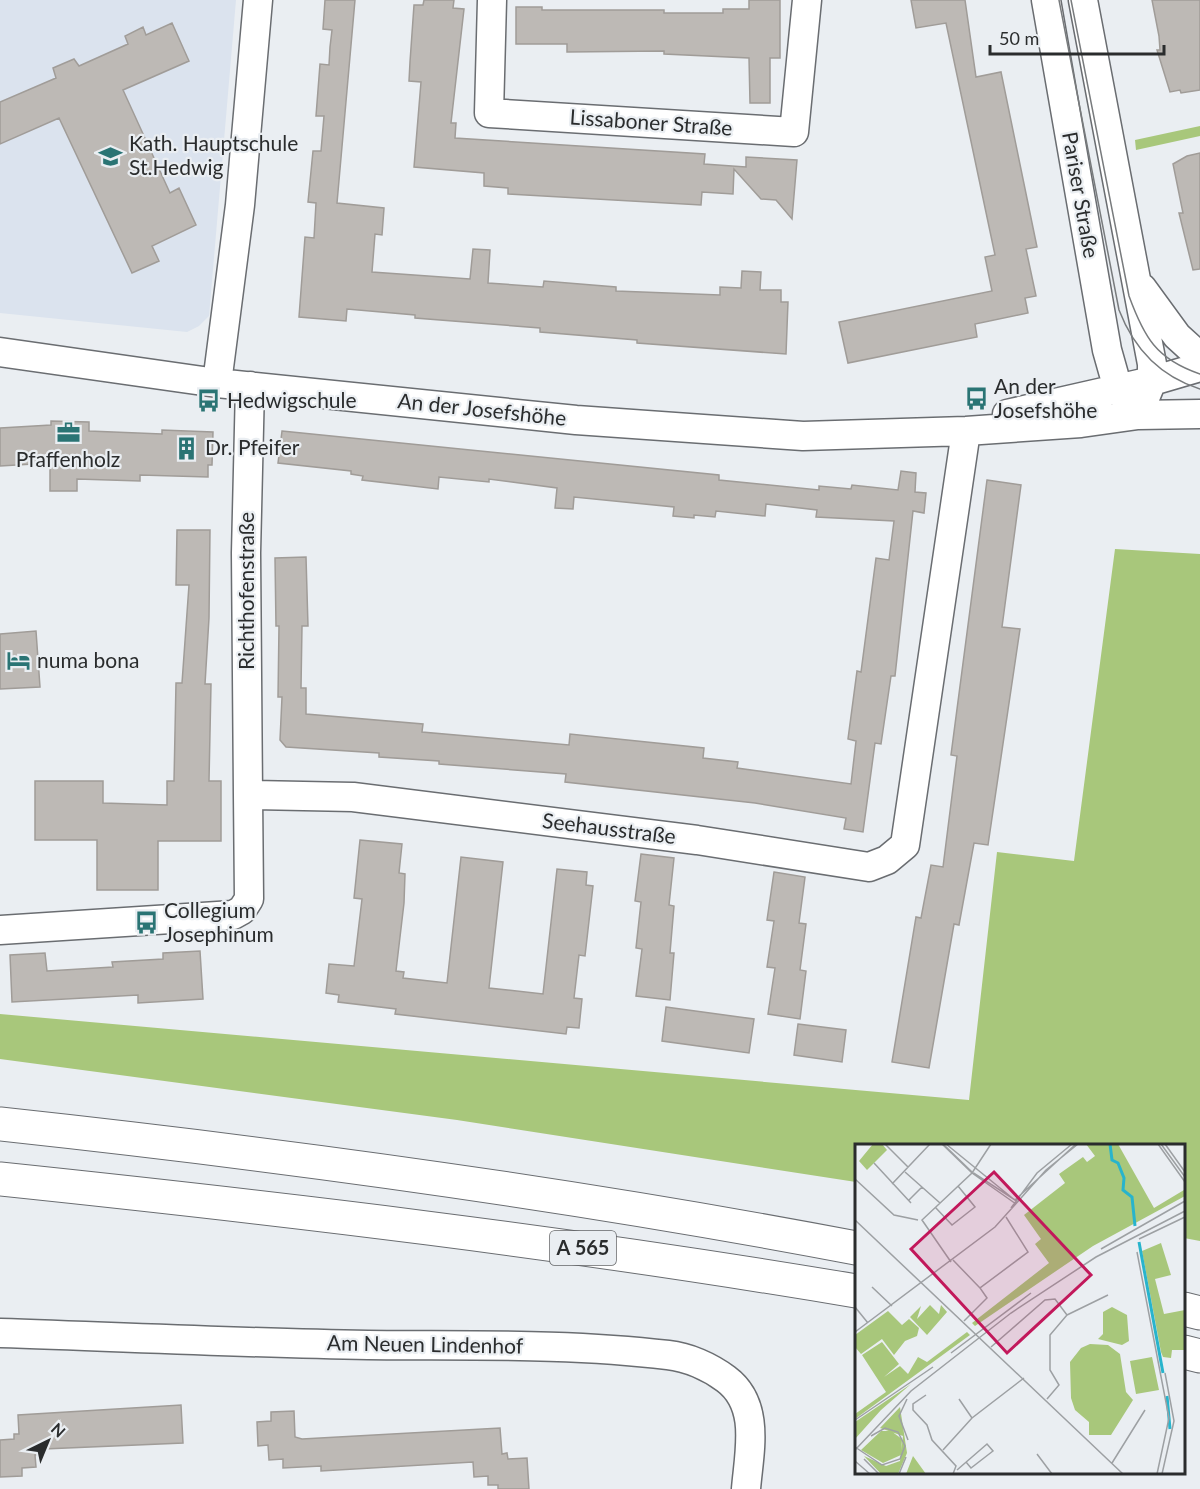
<svg xmlns="http://www.w3.org/2000/svg" width="1200" height="1489" font-family="Lato,sans-serif">
<style>
.built{fill:#dbe3ee}
.green{fill:#a8c77b}
.building{fill:#bdb9b5;stroke:#a09c98;stroke-width:1.5}
.lines{fill:none;stroke-linecap:round;stroke-linejoin:round}
.minor-casing{stroke:#6a6d71;stroke-width:31}
.highway-casing{stroke:#6a6d71;stroke-width:35}
.minor{stroke:#fff;stroke-width:28}
.highway{stroke:#fff;stroke-width:33}
.tram{stroke:#787b7d;stroke-width:1.5}
.labels{text-anchor:middle;stroke-width:4.5;stroke-linejoin:round;paint-order:stroke}
.shield{fill:#eaeef2;stroke:#646668;stroke-width:1.5}
.shield-label{font-size:20px;font-weight:bold;fill:#2a2c2d}
.street-label{font-size:21px;fill:#2a2c2d;stroke:#eaeef2}
.poi-label{font-size:21px;fill:#2a2c2d;stroke:#eaeef2;text-anchor:start}
.inset-river{fill:none;stroke:#28b4cc;stroke-width:3}
.inset-road{fill:none;stroke:#9da0a3;stroke-width:1.5}
.view{fill:#c2185b;fill-opacity:0.15;stroke:#c2185b;stroke-width:3}
.inset-edge{fill:none;stroke:#2a2c2d;stroke-width:3}
</style>
<rect width="100%" height="100%" fill="#eaeef2"/>
<!-- built -->
<path class="built" d="M0,0h236l-27,316 -10,10 -12,6 -187,-19z"/>
<!-- green -->
<path class="green" d="M1200,126v10l-64,14 -1,-10z
M1115,549l85,5v687l-16,-3v-92h-328v36l-399,-62 -457,-61v-45l969,86 28,-248 77,9z"/>
<!-- building -->
<path class="building" d="M325,0h30l-18,203 47,5 -2,27 -7,-1 -3,38 98,7 3,-30 17,1 -2,33 55,4 1,-6 72,6v4l104,4v-8l21,1 1,-17 19,1 -1,18h21v12h7l-2,52 -149,-11v-3l-97,-8v-4l-125,-10v-3l-68,-6 -1,12 -47,-4 6,-80 9,1 2,-35 -8,-1 5,-51h8l3,-35h-8l4,-52 9,1 1,-18 2,-17 -9,-1z
M424,0h30l-1,8 11,1 -13,114h5l-1,15 250,16 -1,10 42,3v-10l51,3 -5,59 -16,-19 -15,-1 -27,-30 -1,25 -31,-2 -1,13 -193,-11v-6l-24,-2v-13l-70,-6 7,-85 -12,-1 1,-19 4,-57h9z
M749,0h31v58h-10v45h-20l-1,-45 -85,-4v-3l-97,1v-8h-51v-37h26v3h122v3h59v-4h26z
M911,0h54l11,77 25,-5 36,175 -11,2 10,47 -11,2 3,15 -53,11 2,13 -129,26 -9,-41 153,-31 -7,-34 10,-2 -49,-232 -30,5z
M1152,0h48v90l-19,3 -1,-3 -10,2 -13,-42h3l-1,-14z
M172,23l17,38 -66,29 47,103 9,-5 17,37 -44,21 7,15 -27,12 -73,-155 -59,26v-42l56,-24 -3,-10 21,-9 5,7 49,-22 -3,-8 18,-9 3,8z
M1200,153v116l-7,1 -14,-57h4l-10,-49 14,-8z
M51,421l38,1v9l73,3v-4l51,2 -1,33h-4v12l-68,-2v6l-63,-2v12h-27v-28l-50,3v-38l51,-3z
M282,431l437,44v5l100,10v-4l32,3 1,-4 46,5 3,-19 15,2 -1,19 11,1 -2,20 -11,-2 -18,165h-4l-10,68 -6,-1 -12,89 -19,-3 2,-11 -91,-15 -190,-21 1,-8 -127,-10v-3l-60,-4v-4l-93,-6 -6,-7 2,-43h-4l1,-71h-3l-1,-68 31,-1 2,69h-6l-1,62h5v26l117,10 -1,8 147,13 1,-11 134,14 -1,10 35,4 -1,6 114,16 5,-43 -8,-2 9,-68 4,1 15,-114 13,2 5,-39 -78,-4 1,-7 -51,-6 -1,12 -49,-5 -1,6 -21,-2v3l-21,-2 1,-9 -100,-10 -1,12 -18,-1 2,-20 -68,-9v3l-50,-5 -1,12 -76,-9 1,-4 -12,-2v-3l-73,-8z
M987,480l34,5 -19,142 18,2 -32,216 -14,-2 -15,82 -5,-1 -25,144 -37,-6 24,-145 5,1 10,-53 12,2 14,-111 -6,-1z
M177,530h33l-1,88 -4,66h6l-2,97h12v60h-63v49h-61v-50h-62v-59h68v22l64,2v-24h7l2,-98h6l7,-98h-13z
M36,631l4,56 -40,2v-55z
M360,840l42,4 -3,29 6,1 -1,29 -8,68 8,1 -1,6 44,5 14,-126 42,5 -14,126 54,6 14,-125 30,3 -1,13 7,1 -8,70 -6,-1 -5,43 8,1 -3,29 -12,-1 -1,7 -171,-20 1,-5 -58,-7 1,-7 -13,-2 3,-29 25,2 8,-67 -8,-1z
M641,854l33,4 -5,47 5,1 -4,47h4l-4,47 -34,-4 6,-47 -6,-1 5,-46 -6,-1z
M774,872l31,5 -6,46 7,1 -6,46 6,1 -6,48 -32,-5 7,-46 -8,-1 7,-46 -7,-1z
M200,951l3,48 -65,4v-8l-126,7 -2,-47 35,-2 2,18 66,-4 -1,-5 51,-3v-6z
M666,1007l88,12 -5,34 -87,-12z
M798,1024l48,6 -4,32 -48,-7z
M181,1405l2,38 -139,6v6h-9l1,12 -14,1v8l-22,1v-37l14,-1v-5h5l-1,-19z
M294,1411l1,26 7,2 198,-11 2,26 5,-1 1,6 19,-1 2,31h-31v-4h-10v-9l-14,1 -1,-15 -152,9v-5l-38,2v-9l-14,1 -1,-15 -10,1 -1,-24 14,-1v-9z"/>
<g class="lines">
<defs>
<path id="minor" d="M492,0l-3,113 305,19 13,-132
M1046,0l61,350 11,39 20,26
M1083,0l69,364v17l-14,34
M1142,288l35,48 23,21
M0,352l217,31 359,37 227,16 163,-5 115,-8 57,-8 62,-1
M217,383l23,-178 18,-205
M1007,414l145,-33 48,-14
M248,795l-2,-242 4,-167
M0,930l233,-15 9,-5 7,-11 -1,-104 105,2 344,43 172,27 18,-7 18,-15 61,-414
M0,1333c123,4 245,10 368,12 100,1 201,-2 300,10 20,2 42,12 58,24 35,26 23,73 20,110"/>
<path id="highway" d="M0,1124c287,31 573,70 856,124
M0,1179c287,30 572,64 856,112
M1184,1309l16,4
M1184,1352l16,4"/>
</defs>
<!-- minor casing -->
<use href="#minor" class="minor-casing"/>
<!-- highway casing -->
<use href="#highway" class="highway-casing"/>
<!-- minor -->
<use href="#minor" class="minor"/>
<!-- highway -->
<use href="#highway" class="highway"/>
<!-- tram -->
<path class="tram" d="M1059,0l60,310c15,39 40,66 81,79
M1071,0l58,296c15,41 27,63 71,78"/>
</g>
<!-- icons -->
<defs>
<symbol id="school-bare" viewBox="-9 -9 18 18"><path d="M0-5L7-2L0 1L-7-2ZM-4 1L0 2.5L4 1V4Q0 6-4 4Z" fill="#2a7474" stroke="#eaeef2" stroke-width="2.5" paint-order="stroke"/></symbol>
<symbol id="bus-bare" viewBox="-9 -9 18 18"><path d="M-5-6H5V4H4V6H2V4H-2V6H-4V4H-5ZM-3.5-4V0h7V-4ZM-3.5 1.2v1.5H-2V1.2ZM2 1.2v1.5H3.5V1.2Z" fill="#2a7474" stroke="#eaeef2" stroke-width="2.5" paint-order="stroke"/></symbol>
<symbol id="office-bare" viewBox="-9 -9 18 18"><path d="M-6-3h4V-5.5h4V-3h4V5H-6ZM-1-4.5V-3h2v-1.5ZM-6 0V1H6V0Z" fill="#2a7474" stroke="#eaeef2" stroke-width="2.5" paint-order="stroke"/></symbol>
<symbol id="building-bare" viewBox="-9 -9 18 18"><path d="M-4-6H4V6H1V3H-1V6H-4ZM-2.5-4.3h1.7v1.8h-1.7ZM.8-4.3h1.7v1.8H.8ZM-2.5-1h1.7V.8h-1.7ZM.8-1h1.7V.8H.8Z" fill="#2a7474" stroke="#eaeef2" stroke-width="2.5" paint-order="stroke"/></symbol>
<symbol id="hotel-bare" viewBox="-9 -9 18 18"><path d="M-6-4.5h1.5V1H6V5H4.5V3h-9V5H-6ZM-4 0a1.8 1.8 0 1 1 3.6 0ZM.5 0V-2.5h3Q6-2.5 6 0Z" fill="#2a7474" stroke="#eaeef2" stroke-width="2.5" paint-order="stroke"/></symbol>
</defs>
<g fill-rule="evenodd">
<use href="#school-bare" x="94" y="140" width="33" height="33"/>
<use href="#bus-bare" x="960" y="382" width="33" height="33"/>
<use href="#bus-bare" x="192" y="384" width="33" height="33"/>
<use href="#office-bare" x="52" y="416" width="33" height="33"/>
<use href="#building-bare" x="170" y="432" width="33" height="33"/>
<use href="#hotel-bare" x="2" y="644" width="33" height="33"/>
<use href="#bus-bare" x="130" y="906" width="33" height="33"/>
</g>
<g class="labels">
<!-- shield labels -->
<rect class="shield" x="550" y="1231" width="66" height="34" rx="4.5"/>
<g class="shield-label">
<text x="583" y="1255">A 565</text>
</g>
<!-- street labels -->
<g class="street-label">
<text transform="translate(651 123) rotate(4)" y="7">Lissaboner Straße</text>
<text transform="translate(1080 195) rotate(80)" y="7">Pariser Straße</text>
<text transform="translate(482 410) rotate(6)" y="7">An der Josefshöhe</text>
<text transform="translate(247 591) rotate(-90)" y="7">Richthofenstraße</text>
<text transform="translate(609 829) rotate(7)" y="7">Seehausstraße</text>
<text transform="translate(425 1345) rotate(1)" y="7">Am Neuen Lindenhof</text>
</g>
<!-- poi labels -->
<g class="poi-label">
<text x="129" y="151">Kath. Hauptschule<tspan x="129" dy="24">St.Hedwig</tspan></text>
<text x="994" y="394">An der<tspan x="994" dy="24">Josefshöhe</tspan></text>
<text x="227" y="408">Hedwigschule</text>
<text x="205" y="455">Dr. Pfeifer</text>
<text x="68" y="467" text-anchor="middle">Pfaffenholz</text>
<text x="37" y="668">numa bona</text>
<text x="164" y="918">Collegium<tspan x="164" dy="24">Josephinum</tspan></text>
</g>
</g>
<!-- overview -->
<g transform="translate(855 1144)">
<rect width="330" height="330" fill="#eaeef2"/>
<path d="M18,0h9l5,6 -20,20 -8,-9zM231,0h32l36,64 30,-18 1,6 -92,50 -118,80 -3,-3 77,-60 -14,-19 6,-5 -17,-24 41,-32 -6,-9 24,-17 4,5 8,-6zM306,99l10,32 -16,4 9,35 21,-4v40h-13l-1,8 -8,-1 -2,-5 -19,-101zM75,161l9,9 2,-9 6,7 -20,23 -17,-18 11,-11 -4,13zM257,163l15,8 2,26 -7,4 -24,-6 5,-5v-22zM33,167l14,14 7,-6 10,9 -2,8 -12,5 -11,14 -12,-16 -21,15 -6,-7v-12zM112,188l3,3 -115,84v-5l31,-22 -24,-37 20,-13 17,22 -15,13 16,-11 8,8 10,-17 9,5zM235,200l18,1 12,9 6,38 7,8 -22,35h-22v-13l-14,-12 -4,-12 -1,-36 11,-14zM297,213l7,33 -23,4 -6,-33zM56,240l-30,26 -26,29v-17zM45,263l7,46 -9,21h-17l-17,-18 22,10 14,-5 3,-25 -23,-8zM26,287h10l11,8 -1,16 -18,8 -22,-13zM58,312l13,18h-20z" fill="#a8c77b"/>
<path class="inset-river" d="M255,0l2,16 6,3 6,15 -1,12 9,7 3,29M284,98l24,131M312,252l3,33"/>
<path class="inset-road" d="M30,0l23,23M87,0l30,29 44,31M88,0l29,28 43,28 61,-56M91,0l70,57M303,0l27,38M306,0l24,33M310,0l20,28M19,19l37,40M50,28l35,31M0,35l39,36 24,5M37,40l38,-40M54,56l13,-13M80,63l17,18 23,-18 -17,-21M156,64l26,-35 35,-29M0,76l268,254M284,95l46,-22M246,105l84,-48M282,108l32,166 -12,56M98,116l27,28M96,118l-29,-42 50,-47 19,-29M17,143l20,19M0,163l13,16M212,171l41,-20M109,177l23,-23 -7,-10 48,-36 -22,-35M0,188l140,-105 51,-57 32,-26M136,203l54,-47 10,-1 12,16 -17,20v35l9,15 -12,14M96,209l80,-60M71,251l-13,9v6l14,15 5,15 24,26 -3,8M52,255l-8,17 9,24M104,255l13,19M0,276l78,-53M0,303l27,18 18,-6 5,-13 -7,-14 -13,-4 -14,8M0,306l56,-59 100,-78 85,-56 89,-46M88,306l29,-32 52,-40M182,310l15,20M9,315l15,15M0,317l15,13M257,319l33,-53M102,326l30,-26 6,7 -22,17 -5,-6M44,330l7,-17M307,330l12,-53 -9,-48"/>
<path class="view" d="M139,28l97,103 -84,78 -96,-104z"/>
<rect width="330" height="330" class="inset-edge"/>
</g>
<!-- north arrow -->
<g transform="translate(48 1441) rotate(43)" stroke="#eaeef2" stroke-width="4.5" paint-order="stroke">
<path d="M0-4.5L10 22L0 15L-10 22Z" fill="#2a2c2d"/>
<text y="-9" font-size="16" font-weight="bold" text-anchor="middle" fill="#2a2c2d">N</text>
</g>
<!-- scale -->
<path d="M990 45v9h174v-9" fill="none" stroke="#2a2c2d" stroke-width="3"/>
<text x="999" y="45" font-size="18" fill="#2a2c2d" stroke="#eaeef2" stroke-width="4.5" paint-order="stroke">50 m</text>
</svg>
